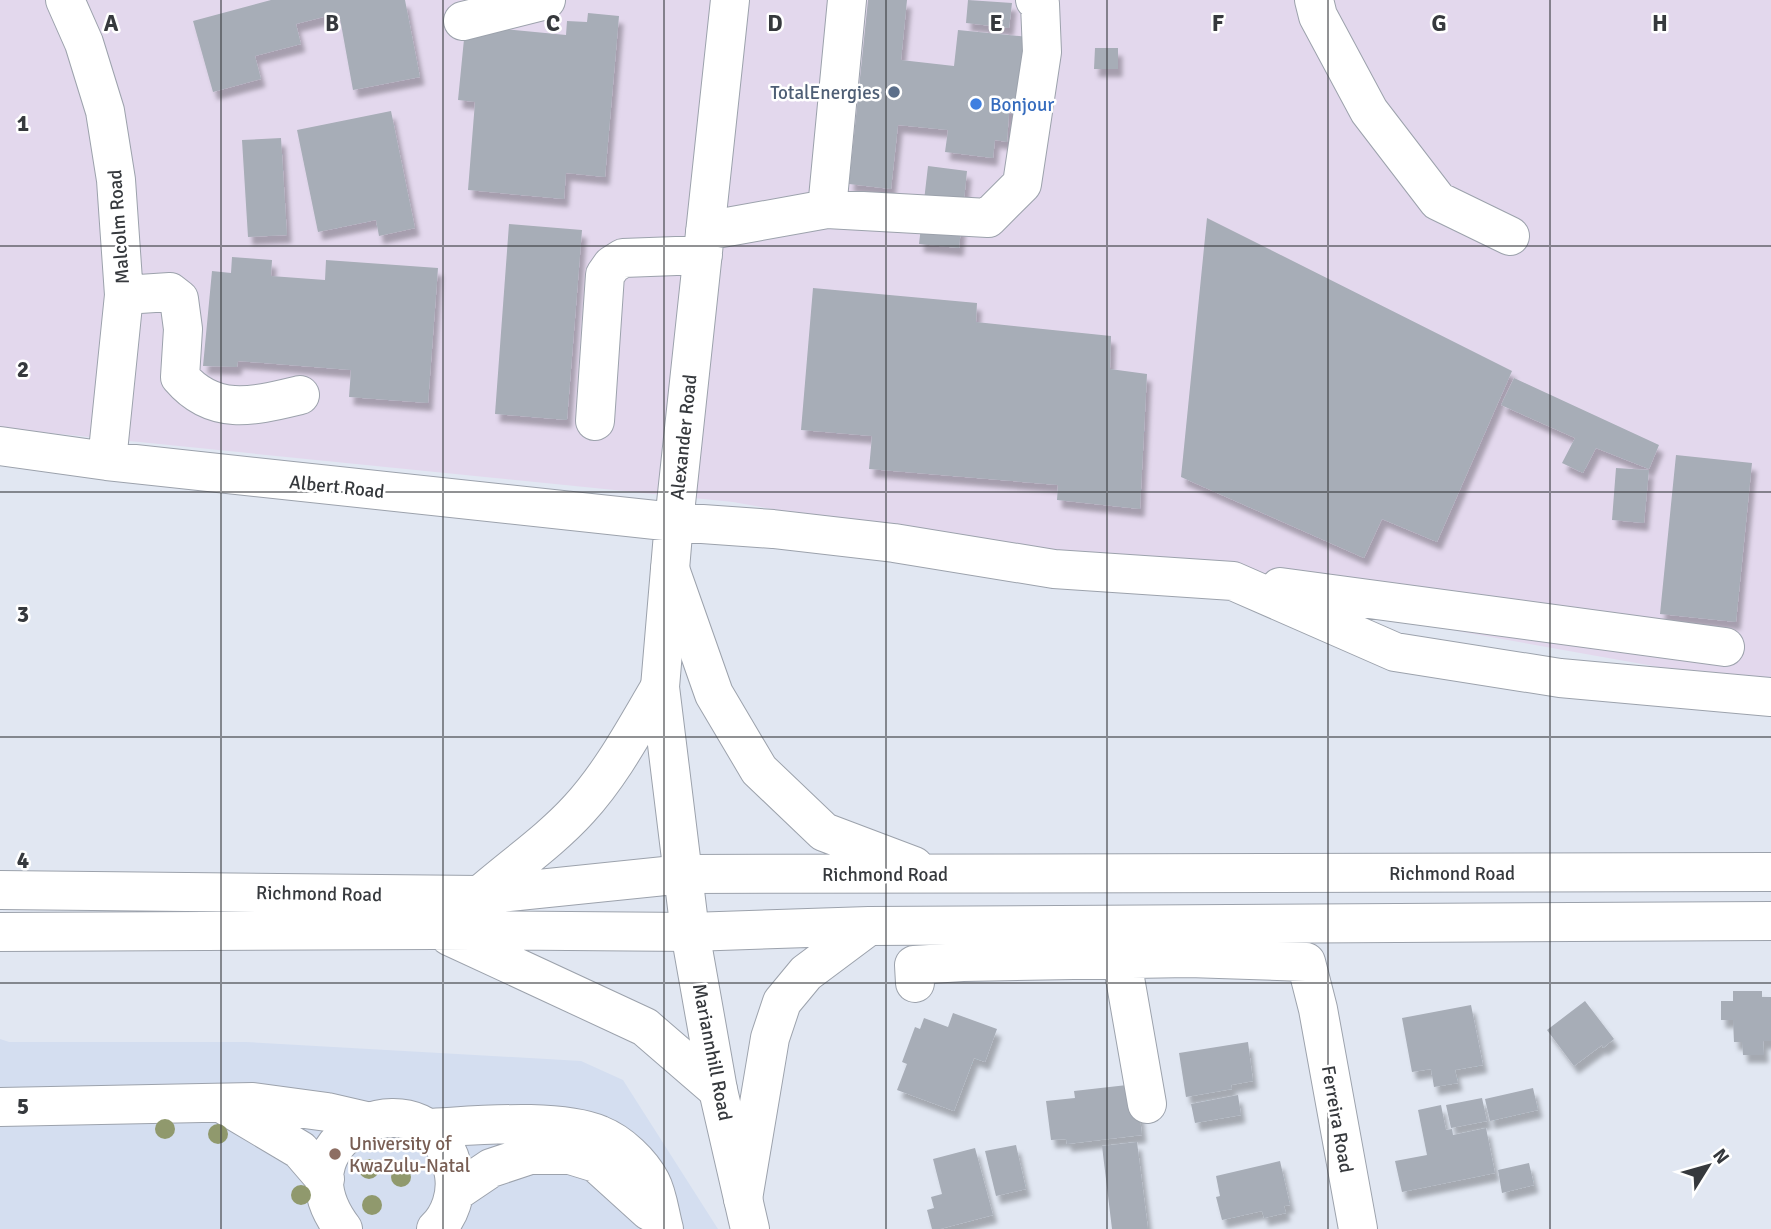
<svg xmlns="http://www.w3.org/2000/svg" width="1771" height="1229" font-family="Signika,sans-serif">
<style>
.built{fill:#d4def0}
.industrial{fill:#e3d8ed}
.building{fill:#a7adb7;filter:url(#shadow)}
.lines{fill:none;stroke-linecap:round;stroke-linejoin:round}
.minor-casing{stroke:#9ca2ac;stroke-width:40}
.highway-casing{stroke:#9ca2ac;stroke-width:40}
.minor{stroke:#fff;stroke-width:38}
.highway{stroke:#fff;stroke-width:38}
.tree{fill:#90996d}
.grid{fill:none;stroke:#36393d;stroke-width:2;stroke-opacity:0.55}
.service-dot{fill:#5c6f8a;stroke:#fff;stroke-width:2.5}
.shop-dot{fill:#3f7fe0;stroke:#fff;stroke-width:2.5}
.education-dot{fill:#8d6e63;stroke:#fff;stroke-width:2.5}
.labels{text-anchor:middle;stroke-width:5;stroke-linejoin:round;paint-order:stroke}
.service-label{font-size:19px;fill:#4e5e75;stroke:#fff;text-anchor:end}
.shop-label{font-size:19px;fill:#366cbe;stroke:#fff;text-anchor:start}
.street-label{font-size:19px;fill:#36393d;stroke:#fff}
.education-label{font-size:19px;fill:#785e54;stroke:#fff;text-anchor:start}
.grid-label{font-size:23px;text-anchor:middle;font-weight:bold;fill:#36393d;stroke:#fff;stroke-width:5;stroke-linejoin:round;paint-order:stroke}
</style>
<defs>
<filter id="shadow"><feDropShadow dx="4.5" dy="8" stdDeviation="2" flood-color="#0004"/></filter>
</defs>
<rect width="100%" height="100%" fill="#e1e7f2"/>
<!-- built -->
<path class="built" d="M0,1039l9,3h237l335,19 42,19 95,149h-718z"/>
<!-- industrial -->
<path class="industrial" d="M0,0h1771v687l-1038,-185 -733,-74z"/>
<!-- building -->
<path class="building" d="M271,0h134l15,77 -67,13 -14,-77 -43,11 5,20 -46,12 6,23 -48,13 -20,-71z
M868,0h39l-6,60 53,6 4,-36 71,7 -8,78 -12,-2 -2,29 -12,-2 -2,18 -48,-6 3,-22 -50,-5 -7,64 -42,-5z
M968,0l44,3 -3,25 -43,-5z
M588,13l31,3 -14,161 -39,-4 -2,26 -96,-9 7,-88 -17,-2 7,-71 18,-2 83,8 1,-14 20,1z
M1095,48h23v21h-24z
M391,111l24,117 -36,8 -3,-16 -58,12 -21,-102z
M281,138l6,97 -39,2 -6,-97z
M928,166l39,5 -8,77 -40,-4z
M1207,218l305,153 -75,171 -55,-23 -18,39 -183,-81z
M509,224l73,6 -15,190 -72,-6z
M232,257l40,3 -1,16 54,4 1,-20 112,8 -10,135 -79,-6 2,-27 -113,-9 -1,6 -34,-1 9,-95 19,2z
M813,288l164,15 -1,19 135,14 -1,33 37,5 -7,135 -83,-9 1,-15 -189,-16 3,-33 -71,-6z
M1514,378l145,67 -10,24 -53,-21 -13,25 -21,-10 13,-25 -74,-33z
M1676,455l76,8 -16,159 -76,-8z
M1616,468l33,2 -5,53 -32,-3z
M1733,991h29v6h9v44h-8l1,14h-21l-1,-13h-8l-1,-22h-12v-19h12z
M1585,1001l29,38 -11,9 -1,-3 -28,21 -27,-36z
M1471,1005l12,60 -28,5 3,13 -24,4 -3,-18 -19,3 -10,-54z
M953,1013l44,16 -12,33 -11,-4 -20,53 -57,-21 10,-26 -5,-2 13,-35 5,2 4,-11 24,9z
M1248,1042l5,39 -22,4 1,4 -46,8 -7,-44z
M1136,1084l6,51 -75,9 -1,-5 -15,1 -5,-39 29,-3 -1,-7z
M1533,1088l5,22 -48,11 -5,-22z
M1238,1095l3,20 -46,8 -4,-19z
M1482,1098l5,23 -36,7 -5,-23z
M1441,1105l5,25 6,-1 1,6 33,-7 9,45 -93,19 -7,-31 32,-6 -9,-45z
M1137,1142l11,87h-36l-10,-83z
M1016,1145l10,44 -30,7 -11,-45z
M975,1148l18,67 -53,14h-8l-5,-19 7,-2 -3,-11 11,-3 -9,-35z
M1280,1161l10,44 -6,1 2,7 -22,5 -2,-7 -40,9 -6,-23 4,-1 -4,-20z
M1529,1163l5,22 -32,8 -4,-23z"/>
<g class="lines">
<defs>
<path id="minor" d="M65,0l19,43 21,68 11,69 8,115 -17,166
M730,0l-56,522 -14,165 30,245 28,158 32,139
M1314,0l4,16 51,95 69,90 72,35
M463,21l83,-21
M827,209l20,-209
M705,231l122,-22 161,9 34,-34 20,-132 -2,-48 -5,-4
M124,295l46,-3 9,7 4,30 -3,48c34,40 74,29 120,18
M595,421l10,-146 7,-10 11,-7 80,-3
M0,446l107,15 567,61 99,7 121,14 160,26 179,12 162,71 165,26 211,19
M1280,587l445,60
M1122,961l25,143
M915,983l-1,-18 49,-3 226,-4 117,4 12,47 40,220
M226,1106l74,44 25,29
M0,1107l253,-5 74,10 39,9
M427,1128c46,-2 131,-11 173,7 20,8 41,28 51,47 7,13 9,33 13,47
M454,1193l37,-25 39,-13h40l26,8 53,48
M343,1229c-75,-99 95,-163 111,-54 3,19 -4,41 -18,54"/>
<path id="highway" d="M670,569l44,125 45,76 65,62 90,34
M0,890l480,5 204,-21 1087,-2
M480,895c32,-28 71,-55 99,-86 33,-36 56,-80 81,-122
M0,932l434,-2 256,2 179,-6 902,-5
M449,936l196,91 73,63
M743,1199l27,-161 12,-36 24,-29 63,-47"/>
</defs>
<!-- minor casing -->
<use href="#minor" class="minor-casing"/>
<!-- highway casing -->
<use href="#highway" class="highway-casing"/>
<!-- minor -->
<use href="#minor" class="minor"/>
<!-- highway -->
<use href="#highway" class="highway"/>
</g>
<!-- trees -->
<g class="tree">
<circle cx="165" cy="1129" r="10"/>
<circle cx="218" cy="1134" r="10"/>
<circle cx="369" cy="1169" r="10"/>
<circle cx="401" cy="1177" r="10"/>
<circle cx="301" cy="1195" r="10"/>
<circle cx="372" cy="1205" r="10"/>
</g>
<!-- grid -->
<path class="grid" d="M221,0v1229M443,0v1229M664,0v1229M886,0v1229M1107,0v1229M1328,0v1229M1550,0v1229M0,246h1771M0,492h1771M0,737h1771M0,983h1771"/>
<!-- markers -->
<circle class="service-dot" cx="894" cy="92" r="7"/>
<circle class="shop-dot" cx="976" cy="104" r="7"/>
<circle class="education-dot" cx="335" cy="1154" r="7"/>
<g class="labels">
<!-- service labels -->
<g class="service-label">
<text x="880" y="99">TotalEnergies</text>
</g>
<!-- shop labels -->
<g class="shop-label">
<text x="990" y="111">Bonjour</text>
</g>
<!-- street labels -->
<g class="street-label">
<text transform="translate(118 227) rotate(-94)" y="7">Malcolm Road</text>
<text transform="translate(683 437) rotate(-84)" y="7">Alexander Road</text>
<text transform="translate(337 486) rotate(6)" y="7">Albert Road</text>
<text x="1452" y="880">Richmond Road</text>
<text x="885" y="881">Richmond Road</text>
<text transform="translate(319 893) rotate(1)" y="7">Richmond Road</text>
<text transform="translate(713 1052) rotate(79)" y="7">Mariannhill Road</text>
<text transform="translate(1338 1119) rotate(80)" y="7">Ferreira Road</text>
</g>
<!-- education labels -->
<g class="education-label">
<text x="349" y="1150">University of<tspan x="349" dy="22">KwaZulu-Natal</tspan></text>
</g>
</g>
<g class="grid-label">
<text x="111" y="31">A</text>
<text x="332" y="31">B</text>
<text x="553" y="31">C</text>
<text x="775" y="31">D</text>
<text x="996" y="31">E</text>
<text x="1218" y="31">F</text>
<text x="1439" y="31">G</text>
<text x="1660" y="31">H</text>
<text x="23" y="131">1</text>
<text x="23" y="377">2</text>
<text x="23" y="622">3</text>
<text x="23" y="868">4</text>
<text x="23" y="1114">5</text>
</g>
<!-- north arrow -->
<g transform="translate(1708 1166) rotate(53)" stroke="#ffffff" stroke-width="5" paint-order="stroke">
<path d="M0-5L12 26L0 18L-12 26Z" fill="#36393d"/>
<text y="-10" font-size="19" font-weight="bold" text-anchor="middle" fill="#36393d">N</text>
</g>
</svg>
